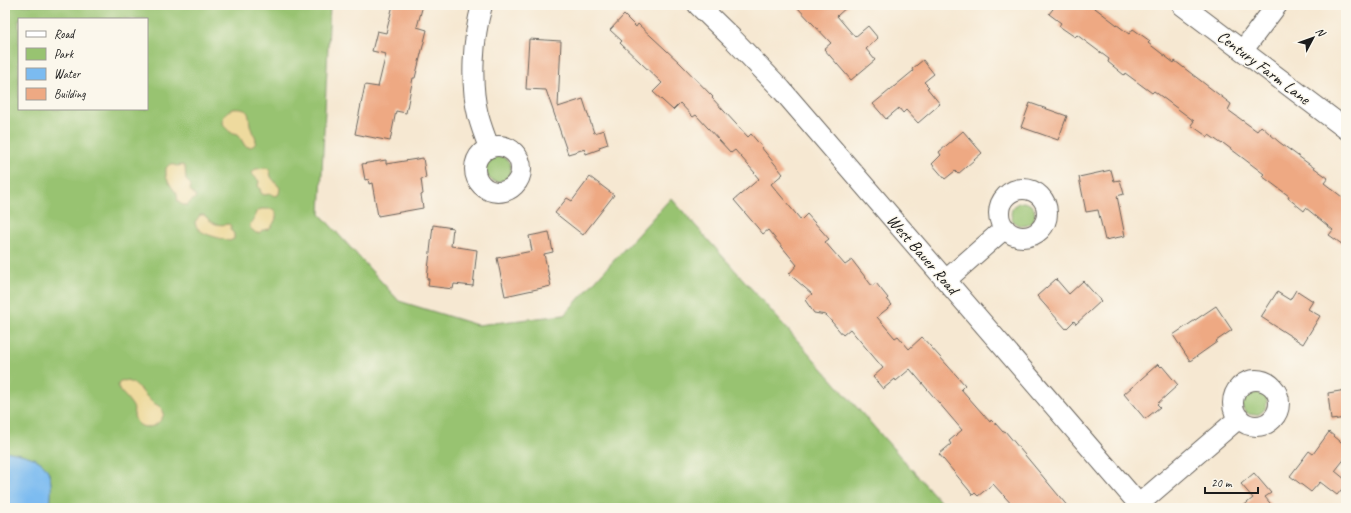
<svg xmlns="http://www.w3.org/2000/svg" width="1351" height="513" font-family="Caveat,sans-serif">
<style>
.green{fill:#98c371;stroke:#5a7046;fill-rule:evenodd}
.sand{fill:#eeda9e;stroke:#857b5d}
.water{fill:#7bbbf0;stroke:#4c6c86}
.building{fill:#eea983}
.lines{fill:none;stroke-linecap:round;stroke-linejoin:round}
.minor-casing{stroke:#68635c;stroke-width:22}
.minor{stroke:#fff;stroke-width:20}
.labels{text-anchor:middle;stroke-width:3;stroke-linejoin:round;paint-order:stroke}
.street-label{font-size:17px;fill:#1c1c1c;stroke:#fbf7ec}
</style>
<rect width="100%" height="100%" fill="#fbf7ec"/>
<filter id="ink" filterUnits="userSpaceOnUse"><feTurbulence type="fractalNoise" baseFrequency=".025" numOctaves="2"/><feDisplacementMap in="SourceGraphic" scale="8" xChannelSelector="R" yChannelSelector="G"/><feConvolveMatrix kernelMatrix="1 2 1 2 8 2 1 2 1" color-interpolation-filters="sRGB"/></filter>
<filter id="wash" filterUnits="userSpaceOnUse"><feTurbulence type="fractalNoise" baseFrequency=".012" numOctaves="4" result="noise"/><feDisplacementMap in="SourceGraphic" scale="16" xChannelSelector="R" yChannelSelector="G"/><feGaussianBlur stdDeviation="0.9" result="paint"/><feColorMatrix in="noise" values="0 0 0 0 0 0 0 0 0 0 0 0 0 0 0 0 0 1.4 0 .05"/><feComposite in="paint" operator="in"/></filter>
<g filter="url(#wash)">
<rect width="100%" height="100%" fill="#f6e8d2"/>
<!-- green -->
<path class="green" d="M5,5h325l-10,209 79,87 78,24 87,-10 107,-117 275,310h-941zM19,19h128v90h-128z
M485 169a13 13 0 1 1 26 0a13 13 0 1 1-26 0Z
M1011 214a12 12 0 1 1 24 0a12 12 0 1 1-24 0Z
M1241 402a13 13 0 1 1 26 0a13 13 0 1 1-26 0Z"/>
<!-- sand -->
<path class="sand" d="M232,109c23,-2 14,9 20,22 0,2 2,3 3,5 3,8 -2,13 -10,10l-7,-12 -8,-2 -6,-6c-3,-8 1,-14 8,-17z
M170,164l7,2 5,-1 3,2 1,13 5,5 -1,5 6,7 -9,8h-4l-5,-3 -1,-8 -6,-8 -5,-9v-9z
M267,168l3,3 1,6 9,11 -1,6 -3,2 -6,-2 -6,1 -3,-2 -1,-4 -2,-3 1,-5 -7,-7 1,-3 3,-2z
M261,209h12c7,6 1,15 -4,20l-6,1 -4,3h-3l-6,-5v-4l4,-5 2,-7z
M200,215h4c9,9 12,11 25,9l2,2v4l3,4v5l-5,2c-10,-4 -33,-6 -34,-19z
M120,381c15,-3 23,13 32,21 5,4 9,3 12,11 -1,5 -4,9 -9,12 -9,5 -20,1 -21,-11 -1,-3 1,-5 -2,-9 -4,-6 -9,-11 -14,-17v-3z"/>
<!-- water -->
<path class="water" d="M5,451c41,7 50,14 45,57h-45z"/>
<g id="blocks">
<!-- building -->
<path class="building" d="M393,5h30l-6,22 10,3 -12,48h-2l-7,35 -10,-2 -6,30 -35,-7 10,-49 13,2 8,-33 -14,-3 5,-20 9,2z
M795,5h54l-12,11 18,21 13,-11 10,12 -12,11 9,11 -24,20 -27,-31 7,-6z
M1056,5h35l38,29 4,-5 17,12 -2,2 26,20 1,-2 56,43 -3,6 29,21 4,-5 18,16 49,36 -4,5 22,17v47l-17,-12 4,-5 -27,-22 -2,3 -16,-13 1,-2 -27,-20 2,-2 -41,-31 -1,1 -13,-9 -1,2 -17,-12 3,-4 -40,-30 -2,2 -27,-20 -1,2 -16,-13 1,-3 -32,-24 -2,2 -16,-11 2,-3 -12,-9z
M624,15l12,12 2,-3 42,39 33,34 -1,1 36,39 3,-3 11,13h-1l22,27 -12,10 30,36 6,-6 22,25 -4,3 20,23 7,-5 20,26 4,-3 12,15 -1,1 5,6 -15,12 18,21 3,-2 11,13 13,-12 43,48 -4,4 29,33 1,-2 3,3h1l8,9 2,-1 64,77h-54l-22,-24 -15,12 -3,-3 -2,2 -34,-41 12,-10 -2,-3 13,-11 -52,-61 -14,12 -1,-2 -12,10 -10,-12 10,-9 -33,-39 -7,6 -17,-20 -12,-2 -9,-13 7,-6 -23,-20 8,-9 -29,-35 -5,4 -29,-34 25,-21 -5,-6h1l-20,-23 -4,3 -35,-38 -3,2 -13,-14 -7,7 -20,-18 9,-9 -42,-40 2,-2 -12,-11z
M529,39l32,2 -3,66 25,-8 11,34 10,-3 4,14 -9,3 1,2 -14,5 -1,-5 -17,5 -22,-64 -20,-1z
M923,60l11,14 -10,8 5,5 -2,1 13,16 -22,19 -12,-13 -3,3 -4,-5 -13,11 -13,-15 40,-33 -1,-2z
M1030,103l37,13 -9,24 -37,-13z
M963,131l19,22 -24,21 -3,-3 -10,8 -13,-15 9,-9 -2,-3z
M423,158l3,20 -5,1 2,15 -2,1 2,13 -45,8 -6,-33 -3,1 -1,-5 -3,1 -3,-16 24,-4v4z
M1111,170l3,11 6,-1 4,14 -7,2 8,40 -20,4 -7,-30 -12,2 -7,-35z
M590,177l24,18 -31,40 -28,-22 12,-15 5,3z
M433,225l20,3 -2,18 26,4 -4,36 -19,-2 -1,5 -25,-3 1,-7h-2z
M549,232l4,20 -9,2 7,32 -46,10 -8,-38 35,-7 -3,-15z
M1056,279l13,15 14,-13 18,20 -25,23 -2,-3 -8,8 -29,-33z
M1296,290l17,11 -5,8 12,7 -17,28 -42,-27 16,-25 13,8z
M1216,306l16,24 -16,11 1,1 -27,19 -17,-26z
M1158,364l3,3 1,-1 16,19 -21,19 3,3 -15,12 -21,-25z
M1346,390v28l-15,2 -3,-27z
M1329,432l17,14v11l-11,14 11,9v4l-9,11 -17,-13 -9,10 -21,-16 19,-25 4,3z
M1254,473l17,20 -6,4 9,11h-33l12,-10 -12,-14z"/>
</g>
</g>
<g filter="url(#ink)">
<use href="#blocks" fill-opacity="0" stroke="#68635c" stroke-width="1"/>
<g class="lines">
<defs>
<path id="minor" d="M482,5c-9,33 -12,77 -4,110 3,11 7,22 11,32
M698,5l35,34 48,50 361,419
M1182,5l164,124
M1243,50l34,-45
M475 169a23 23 0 1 1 46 0a23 23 0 1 1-46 0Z
M999 213a24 24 0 1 1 48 0a24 24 0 1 1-48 0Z
M946,280l59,-52
M1233 403a23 23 0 1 1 46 0a23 23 0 1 1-46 0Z
M1139,504l100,-86"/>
</defs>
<!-- minor casing -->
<use href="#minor" class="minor-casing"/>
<!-- minor -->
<use href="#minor" class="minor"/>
</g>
</g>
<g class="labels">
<!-- street labels -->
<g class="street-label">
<text transform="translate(1264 67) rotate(37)" y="6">Century Farm Lane</text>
<text transform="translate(923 254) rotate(49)" y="6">West Bauer Road</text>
</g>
</g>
<!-- margin -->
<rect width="1351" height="513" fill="none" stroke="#fbf7ec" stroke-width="20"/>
<!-- legend -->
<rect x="18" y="18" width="130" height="92" fill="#fbf7ec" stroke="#a29f99"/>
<rect x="26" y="31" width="20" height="6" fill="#ffffff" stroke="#a29f99"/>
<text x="54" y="38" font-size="12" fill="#1c1c1c">Road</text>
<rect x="26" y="48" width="20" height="12" fill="#98c371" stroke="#a29f99"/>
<text x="54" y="58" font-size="12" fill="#1c1c1c">Park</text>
<rect x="26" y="68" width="20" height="12" fill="#7bbbf0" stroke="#a29f99"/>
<text x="54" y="78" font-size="12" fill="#1c1c1c">Water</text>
<rect x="26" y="88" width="20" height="12" fill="#eea983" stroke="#a29f99"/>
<text x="54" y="98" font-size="12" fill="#1c1c1c">Building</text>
<!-- north arrow -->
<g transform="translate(1313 38) rotate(49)" stroke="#fbf7ec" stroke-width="3" paint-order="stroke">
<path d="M0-3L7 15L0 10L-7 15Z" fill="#1c1c1c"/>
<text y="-6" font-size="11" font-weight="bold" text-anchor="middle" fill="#1c1c1c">N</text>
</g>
<!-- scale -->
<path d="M1205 487v6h53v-6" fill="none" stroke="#1c1c1c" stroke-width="2"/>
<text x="1211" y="487" font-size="12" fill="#1c1c1c" stroke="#fbf7ec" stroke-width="3" paint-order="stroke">20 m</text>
</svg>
